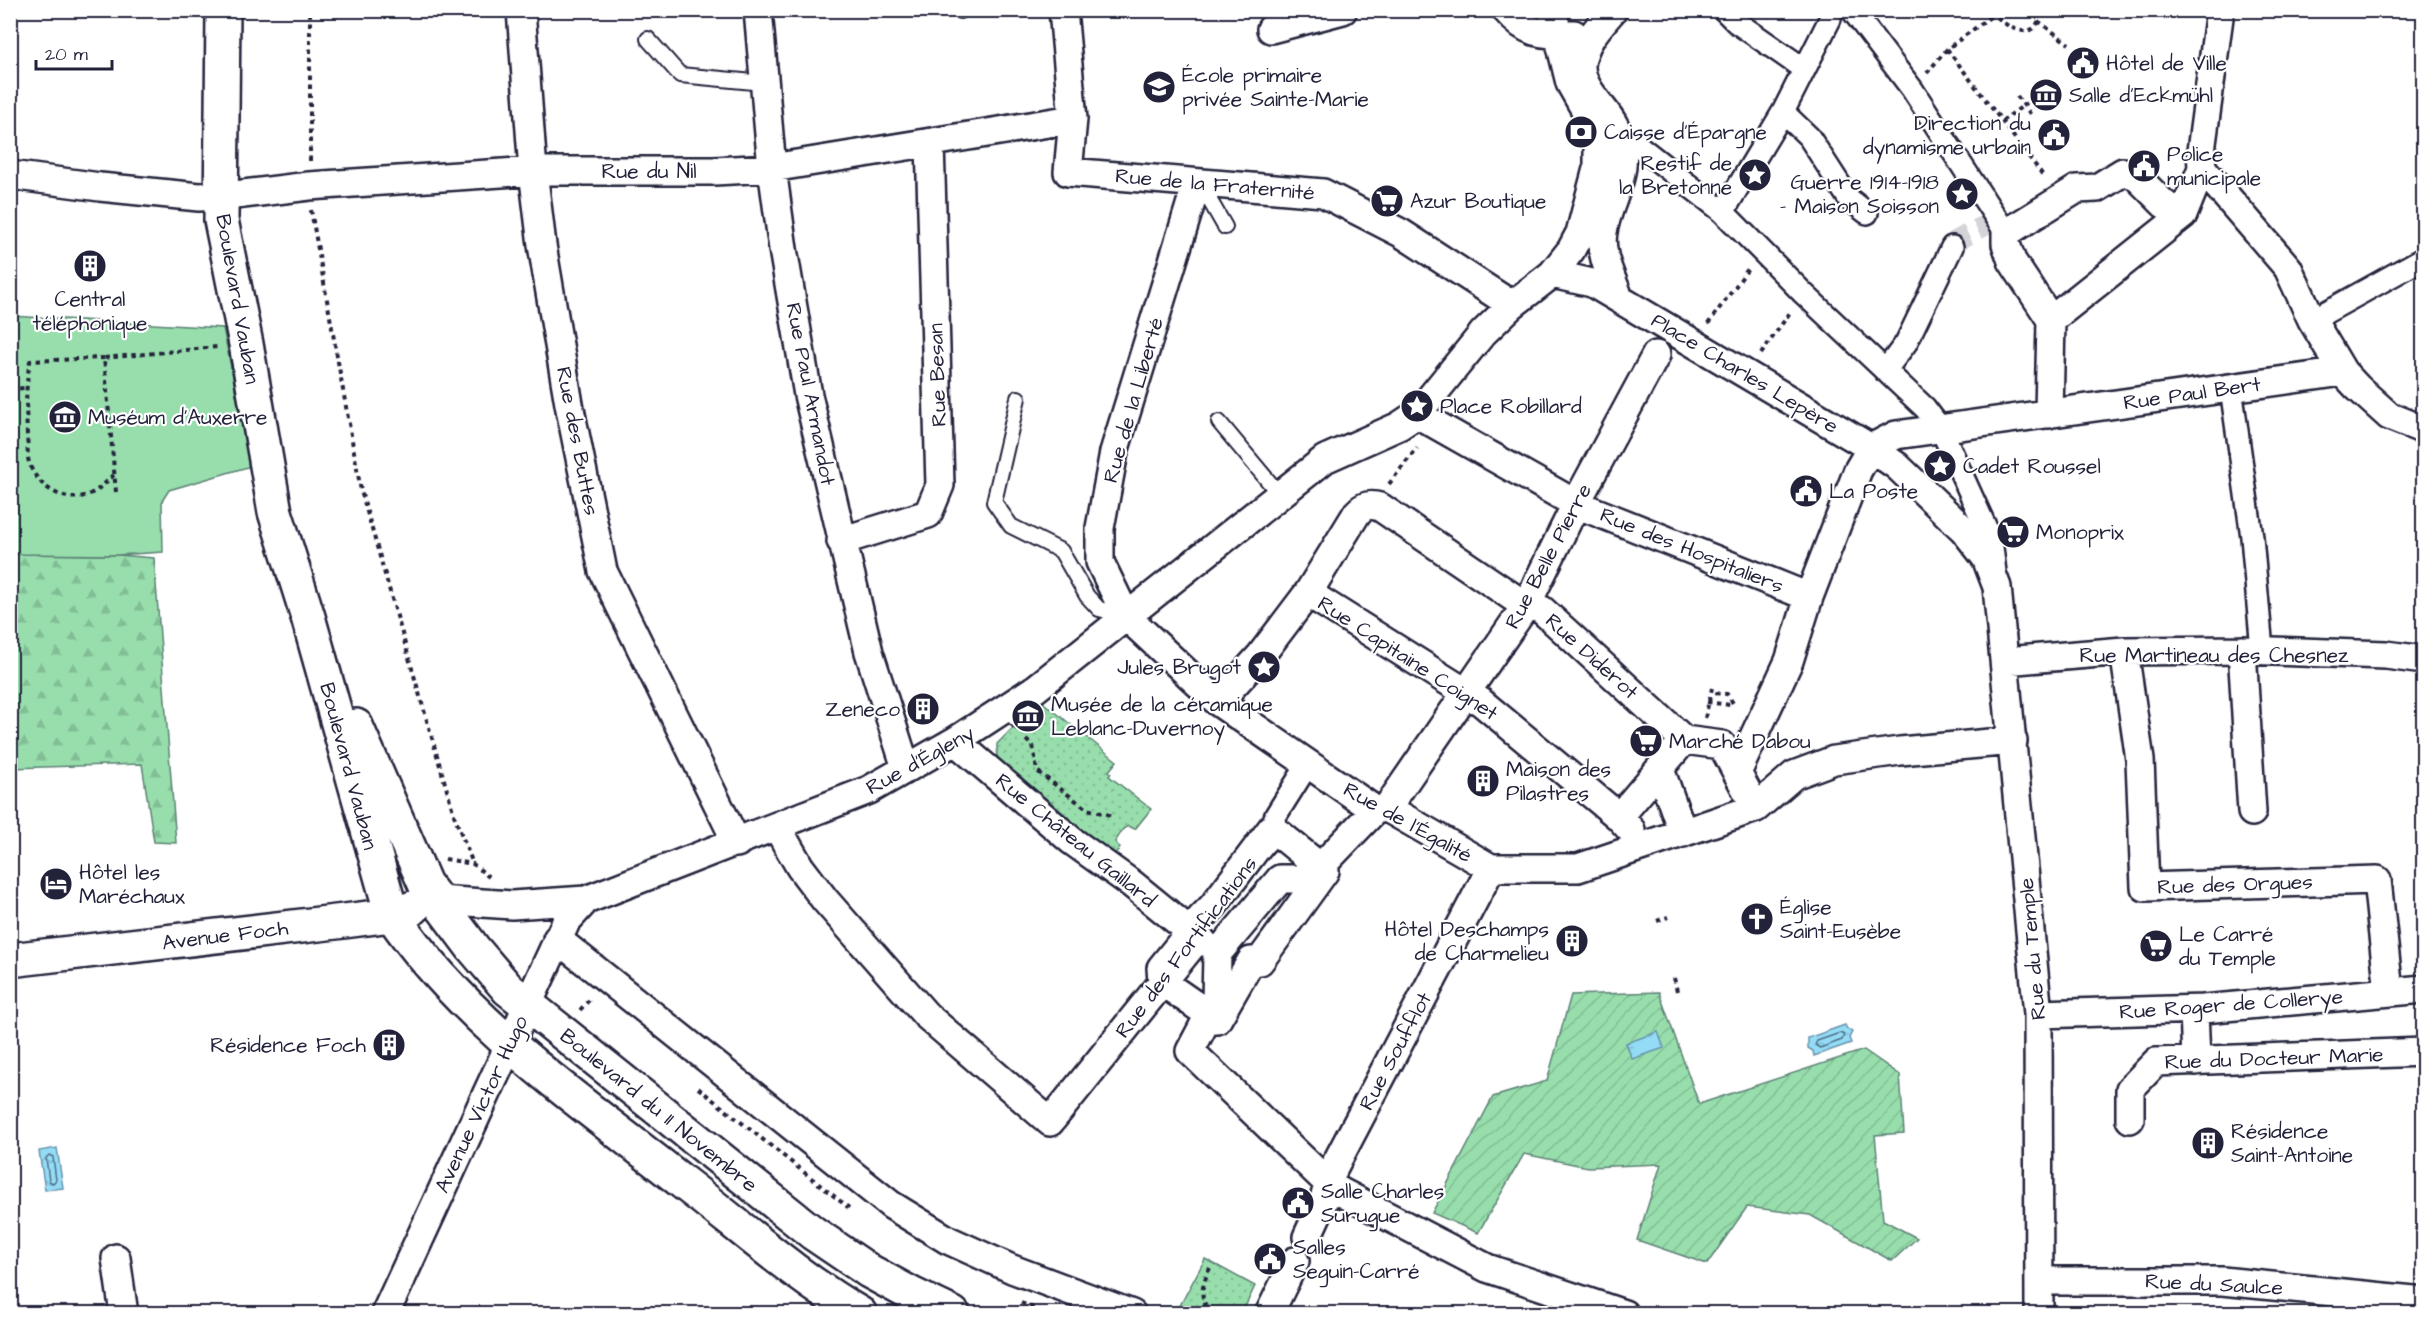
<svg xmlns="http://www.w3.org/2000/svg" width="2434" height="1324" font-family="'Architects Daughter',sans-serif">
<style>
.grass{fill:url(#grass-dots);stroke:#5c8074;stroke-width:1.5}
.forest{fill:url(#forest-firs);stroke:#5c8074;stroke-width:1.5}
.park{fill:#97deac;stroke:#5c8074;stroke-width:1.5}
.garden{fill:url(#garden-furrows);stroke:#5c8074;stroke-width:1.5}
.water{fill:url(#water-ripples);stroke:#6692ab;stroke-width:1.5}
.lines{fill:none;stroke-linecap:round;stroke-linejoin:round}
.shore{stroke:#506c86;stroke-width:1.5}
.pedestrian-tunnel{stroke:#d3d3d8;stroke-width:21;stroke-dasharray:21 10;stroke-linecap:butt}
.service-casing{stroke:#22223b;stroke-width:18}
.pedestrian-casing{stroke:#22223b;stroke-width:26}
.minor-casing{stroke:#22223b;stroke-width:32}
.secondary-casing{stroke:#22223b;stroke-width:38}
.path{stroke:#22223b;stroke-width:4;stroke-dasharray:4.5 4.5;stroke-linecap:butt}
.service{stroke:#fff;stroke-width:14}
.pedestrian{stroke:#fff;stroke-width:21}
.minor{stroke:#fff;stroke-width:27}
.secondary{stroke:#fff;stroke-width:33}
.labels{text-anchor:middle;stroke-width:4.5;stroke-linejoin:round;paint-order:stroke}
.poi-label{font-size:21px;fill:#22223b;stroke:#fff;text-anchor:start}
.street-label{font-size:21px;fill:#22223b;stroke:#fff}
</style>
<defs>
<pattern id="grass-dots" width="8" height="8" patternUnits="userSpaceOnUse" patternTransform="scale(1.5)"><rect width="8" height="8" fill="#97deac"/><path d="M2 2h.1M6 6h.1" fill="none" stroke="#82be95" stroke-width="1.8" stroke-linecap="round"/></pattern>
<pattern id="forest-firs" width="22" height="20" patternUnits="userSpaceOnUse" patternTransform="scale(1.5)"><rect width="22" height="20" fill="#97deac"/><path d="M5 1l3.5 6h-7zM16 11l3.5 6h-7z" fill="#82be95"/></pattern>
<pattern id="garden-furrows" width="10" height="10" patternUnits="userSpaceOnUse" patternTransform="scale(1.5)"><rect width="10" height="10" fill="#97deac"/><path d="M-1 1l2-2M0 10L10 0M9 11l2-2" fill="none" stroke="#82be95"/></pattern>
<pattern id="water-ripples" width="26" height="14" patternUnits="userSpaceOnUse" patternTransform="scale(1.5)"><rect width="26" height="14" fill="#94dcf6"/><path d="M2 4q2-2 4 0t4 0M15 11q2-2 4 0t4 0" fill="none" stroke="#7fbcd4"/></pattern>
</defs>
<rect width="100%" height="100%" fill="#fff"/>
<filter id="ink" filterUnits="userSpaceOnUse"><feTurbulence type="fractalNoise" baseFrequency=".0167" numOctaves="2"/><feDisplacementMap in="SourceGraphic" scale="12" xChannelSelector="R" yChannelSelector="G"/><feConvolveMatrix kernelMatrix="1 2 1 2 8 2 1 2 1" color-interpolation-filters="sRGB"/></filter>
<g filter="url(#ink)">
<!-- grass -->
<path class="grass" d="M1040,700l77,61 -8,10 2,2 -2,3 42,33 -16,20 -7,-3 -5,3 -8,13 5,6 -7,9 -116,-96v-17z
M1205,1259l50,27 -13,27h-66z"/>
<!-- forest -->
<path class="forest" d="M11,554l107,1 36,3 22,285 -22,-1 -12,-78 -131,4z"/>
<!-- park -->
<path class="park" d="M10,316l213,12 28,138 -82,24 -7,11 1,51 -45,3 -107,-1z"/>
<!-- garden -->
<path class="garden" d="M1659,992l40,112 165,-54 36,25 4,58 -29,2 8,85 34,18 -25,23 -82,-46 -63,-8 -40,57 -70,-24 24,-76 -73,3 -64,-13 -46,79 -46,-20 61,-116 54,-16 24,-86z"/>
<!-- water -->
<path class="water" d="M1845,1025l2,4 5,3 -3,6 2,5 -37,13 -1,-5 -5,-3v-10z
M1658,1032l6,16 -32,11 -6,-16z
M57,1148l6,40 -18,2 -6,-39z"/>
<g class="lines">
<!-- shore -->
<path class="shore" d="M1840,1033l4,2 -2,5 -22,8 -5,-3 2,-4z
M49,1155l4,2 3,23 -3,3 -4,-2 -3,-23z"/>
<!-- pedestrian-tunnel -->
<path class="pedestrian-tunnel" d="M1952,247l4,-6 41,-22"/>
<defs>
<path id="service" d="M960,10v1
M648,39l32,36 84,8
M1206,184l3,15 16,28
M1018,398l-24,104 17,24 50,25 26,45 12,13 25,6
M1219,422l61,73
M1005,709l14,13"/>
<path id="pedestrian" d="M1724,10l12,12 68,47
M1852,10l60,79 94,144
M1783,112l26,25 40,62 18,14
M1619,137l16,6 88,69 80,81 122,115 16,21 50,110 4,33
M1723,212l60,-100 47,-93
M2312,320l112,-62
M1885,371l21,-28 46,-96
M2231,388l21,149 10,113
M1266,842l10,-27 32,-51"/>
<path id="minor" d="M521,10l12,161 9,74 27,159 34,167 134,272
M758,10l14,158 11,81 25,146 61,257 37,116
M1063,10l10,109 -5,53 255,21 78,40 111,72
M1506,10c22,26 37,24 68,24
M1613,10c-14,16 -30,33 -32,55 -1,23 24,42 33,60 5,8 7,17 8,26 4,28 -15,54 -19,81 -4,22 9,46 16,66
M1271,29l72,-19
M2202,168l86,100 24,52 31,52
M10,175l90,12 99,10 36,-2 74,-9 224,-15h181l58,-3 301,-49
M1197,183l-83,269 -14,76v34l26,54 92,86 157,108 12,-2 104,60h87l178,-60 38,-33 40,-15 66,-9 113,-10
M1552,274l40,9 279,165 26,18 67,64 22,28 11,29 41,427 1,300
M2051,320l132,-105 19,-47 -1,-17 19,-141
M1417,414l159,90 233,93
M2049,414l2,-94 -39,-59 -6,-17v-11l71,-44 20,-1 26,-16 11,2 30,30 19,11
M1871,448l25,-13 447,-63 14,15 32,29 35,14
M841,541l87,-27 12,-29 -10,-342
M1308,593l173,109 138,115
M2242,650l10,162
M2124,651l16,109 5,127 232,-7 12,112
M2005,661l119,-10 118,-1 144,5 38,5
M1218,702l43,-47 47,-62 49,-80c7,-8 13,-9 23,-6l137,93 25,10 142,130
M955,741l117,100 60,43 71,58
M1660,769l23,64
M1737,773l52,-112 20,-64 49,-127 13,-22
M1387,808l140,-204 54,-110 75,-139
M1375,810l-66,69h-29l-63,75 -1,48 -26,49 139,133 12,8 146,76 137,46
M777,827l23,40 25,33 101,115 124,107 148,-184
M1272,828l53,43 -65,90h-9l-34,59 -55,-38 -1,-14 41,-51 11,-11z
M1631,830l-12,-13 65,-77 38,5 34,63
M438,900l74,5 74,-5 283,-110 86,-49 80,-52 290,-230 74,-33 18,-12 66,-81 29,-28 40,-31 19,-24 9,-17 18,-68v-27l-7,-18 -21,-37 -18,-73
M557,939l334,266 57,35 64,29 120,45
M2194,1010l2,51
M2038,1014l165,-5 221,-20
M2130,1119v-30l26,-27 268,-10
M1307,1237l16,-35 11,-35 157,-299
M116,1258l8,56
M2040,1281h182l202,20
M385,1314l181,-392 20,-22
M1269,1314l26,-53"/>
<path id="secondary" d="M223,10l-2,210 25,124 29,168 33,105 84,298c75,110 190,187 293,269 57,44 113,94 175,130
M356,726l69,158 48,64 35,41 305,244 56,38 44,24 40,19
M10,960l326,-38 56,-7 21,-7"/>
</defs>
<!-- service casing -->
<use href="#service" class="service-casing"/>
<!-- pedestrian casing -->
<use href="#pedestrian" class="pedestrian-casing"/>
<!-- minor casing -->
<use href="#minor" class="minor-casing"/>
<!-- secondary casing -->
<use href="#secondary" class="secondary-casing"/>
<!-- path -->
<path class="path" d="M1992,10c12,20 48,35 48,0
M2388,10l4,4 14,-4
M2038,21l31,23
M1947,49l98,129
M1927,73l20,-24 47,-35
M2017,96l14,19
M2002,121l25,-18
M310,161v-151
M311,210l50,281 94,327 18,46
M1708,324l40,-55
M1761,354l30,-43
M104,358l-74,3c-5,27 -4,47 -3,74 1,9 0,20 2,28 7,21 32,40 55,33 12,-3 21,-13 30,-21
M10,389l15,-1
M1389,484l28,-36
M116,492l-12,-134 113,-11
M1707,702l23,3 3,-2 -6,-9 -16,-1
M1705,718l7,-30
M1026,740l7,6 4,25 50,38 26,7
M445,859l28,5 16,13
M1657,921l11,-4
M1674,978l3,13
M580,1010l10,-11
M698,1088l151,120
M1210,1268c-8,16 -14,36 6,46
M1021,1303l27,11"/>
<!-- service -->
<use href="#service" class="service"/>
<!-- pedestrian -->
<use href="#pedestrian" class="pedestrian"/>
<!-- minor -->
<use href="#minor" class="minor"/>
<!-- secondary -->
<use href="#secondary" class="secondary"/>
</g>
</g>
<!-- icons -->
<defs>
<symbol id="civic-disc" viewBox="-11 -11 22 22"><circle r="9.5" fill="#22223b" stroke="#fff"/><path d="M-.6-6.5H3V-4.5H.6V-3L4-1V1h2V6H-6V1h2V-1L-.6-3ZM-1.2 2.5V6h2.4V2.5Z" fill="#fff"/></symbol>
<symbol id="school-disc" viewBox="-11 -11 22 22"><circle r="9.5" fill="#22223b" stroke="#fff"/><path d="M0-5L7-2L0 1L-7-2ZM-4 1L0 2.5L4 1V4Q0 6-4 4Z" fill="#fff"/></symbol>
<symbol id="museum-disc" viewBox="-11 -11 22 22"><circle r="9.5" fill="#22223b" stroke="#fff"/><path d="M0-6L6-3V-2H-6V-3ZM-5-1h2V3h-2ZM-1-1h2V3h-2ZM3-1h2V3H3ZM-6 4H6V6H-6Z" fill="#fff"/></symbol>
<symbol id="bank-disc" viewBox="-11 -11 22 22"><circle r="9.5" fill="#22223b" stroke="#fff"/><path d="M-6-4H6V4H-6ZM0-2.3a2.3 2.3 0 1 0 0 4.6a2.3 2.3 0 1 0 0-4.6Z" fill="#fff"/></symbol>
<symbol id="sight-disc" viewBox="-11 -11 22 22"><circle r="9.5" fill="#22223b" stroke="#fff"/><path d="M0-6L1.8-2.2L6-1.7L2.9 1.2L3.7 5.4L0 3.3L-3.7 5.4L-2.9 1.2L-6-1.7L-1.8-2.2Z" fill="#fff"/></symbol>
<symbol id="supermarket-disc" viewBox="-11 -11 22 22"><circle r="9.5" fill="#22223b" stroke="#fff"/><path d="M-6-5.5h2.5l.6 2H6L4.5 2H-2.5L-4.4-4H-6ZM-1.5 3.2a1.3 1.3 0 1 0 .1 0ZM3 3.2a1.3 1.3 0 1 0 .1 0Z" fill="#fff"/></symbol>
<symbol id="building-disc" viewBox="-11 -11 22 22"><circle r="9.5" fill="#22223b" stroke="#fff"/><path d="M-4-6H4V6H1V3H-1V6H-4ZM-2.5-4.3h1.7v1.8h-1.7ZM.8-4.3h1.7v1.8H.8ZM-2.5-1h1.7V.8h-1.7ZM.8-1h1.7V.8H.8Z" fill="#fff"/></symbol>
<symbol id="hotel-disc" viewBox="-11 -11 22 22"><circle r="9.5" fill="#22223b" stroke="#fff"/><path d="M-6-4.5h1.5V1H6V5H4.5V3h-9V5H-6ZM-4 0a1.8 1.8 0 1 1 3.6 0ZM.5 0V-2.5h3Q6-2.5 6 0Z" fill="#fff"/></symbol>
<symbol id="church-disc" viewBox="-11 -11 22 22"><circle r="9.5" fill="#22223b" stroke="#fff"/><path d="M-1.2-6h2.4v3.5h3.3v2.4h-3.3V6h-2.4V-.1h-3.3v-2.4h3.3Z" fill="#fff"/></symbol>
</defs>
<g fill-rule="evenodd">
<use href="#civic-disc" x="2064" y="44" width="38" height="38"/>
<use href="#school-disc" x="1140" y="68" width="38" height="38"/>
<use href="#museum-disc" x="2027" y="76" width="38" height="38"/>
<use href="#bank-disc" x="1562" y="113" width="38" height="38"/>
<use href="#civic-disc" x="2035" y="116" width="38" height="38"/>
<use href="#civic-disc" x="2125" y="147" width="38" height="38"/>
<use href="#sight-disc" x="1736" y="156" width="38" height="38"/>
<use href="#sight-disc" x="1943" y="175" width="38" height="38"/>
<use href="#supermarket-disc" x="1368" y="182" width="38" height="38"/>
<use href="#building-disc" x="71" y="247" width="38" height="38"/>
<use href="#sight-disc" x="1398" y="387" width="38" height="38"/>
<use href="#museum-disc" x="46" y="398" width="38" height="38"/>
<use href="#sight-disc" x="1921" y="447" width="38" height="38"/>
<use href="#civic-disc" x="1787" y="472" width="38" height="38"/>
<use href="#supermarket-disc" x="1994" y="513" width="38" height="38"/>
<use href="#sight-disc" x="1245" y="648" width="38" height="38"/>
<use href="#building-disc" x="904" y="690" width="38" height="38"/>
<use href="#museum-disc" x="1009" y="697" width="38" height="38"/>
<use href="#supermarket-disc" x="1627" y="722" width="38" height="38"/>
<use href="#building-disc" x="1464" y="762" width="38" height="38"/>
<use href="#hotel-disc" x="37" y="865" width="38" height="38"/>
<use href="#church-disc" x="1738" y="900" width="38" height="38"/>
<use href="#building-disc" x="1553" y="922" width="38" height="38"/>
<use href="#supermarket-disc" x="2137" y="927" width="38" height="38"/>
<use href="#building-disc" x="370" y="1026" width="38" height="38"/>
<use href="#building-disc" x="2189" y="1124" width="38" height="38"/>
<use href="#civic-disc" x="1279" y="1184" width="38" height="38"/>
<use href="#civic-disc" x="1251" y="1240" width="38" height="38"/>
</g>
<g class="labels">
<!-- poi labels -->
<g class="poi-label">
<text x="2106" y="70">Hôtel de Ville</text>
<text x="1182" y="82">École primaire<tspan x="1182" dy="24">privée Sainte-Marie</tspan></text>
<text x="2069" y="102">Salle d'Eckmühl</text>
<text x="2031" y="130" text-anchor="end">Direction du<tspan x="2031" dy="24">dynamisme urbain</tspan></text>
<text x="1604" y="139">Caisse d'Épargne</text>
<text x="2167" y="161">Police<tspan x="2167" dy="24">municipale</tspan></text>
<text x="1732" y="170" text-anchor="end">Restif de<tspan x="1732" dy="24">la Bretonne</tspan></text>
<text x="1939" y="189" text-anchor="end">Guerre 1914-1918<tspan x="1939" dy="24">- Maison Soisson</tspan></text>
<text x="1410" y="208">Azur Boutique</text>
<text x="90" y="306" text-anchor="middle">Central<tspan x="90" dy="24">téléphonique</tspan></text>
<text x="1440" y="413">Place Robillard</text>
<text x="88" y="424">Muséum d'Auxerre</text>
<text x="1963" y="473">Cadet Roussel</text>
<text x="1829" y="498">La Poste</text>
<text x="2036" y="539">Monoprix</text>
<text x="1241" y="674" text-anchor="end">Jules Brugot</text>
<text x="1051" y="711">Musée de la céramique<tspan x="1051" dy="24">Leblanc-Duvernoy</tspan></text>
<text x="900" y="716" text-anchor="end">Zeneco</text>
<text x="1669" y="748">Marché Dabou</text>
<text x="1506" y="776">Maison des<tspan x="1506" dy="24">Pilastres</tspan></text>
<text x="79" y="879">Hôtel les<tspan x="79" dy="24">Maréchaux</tspan></text>
<text x="1780" y="914">Église<tspan x="1780" dy="24">Saint-Eusèbe</tspan></text>
<text x="1549" y="936" text-anchor="end">Hôtel Deschamps<tspan x="1549" dy="24">de Charmelieu</tspan></text>
<text x="2179" y="941">Le Carré<tspan x="2179" dy="24">du Temple</tspan></text>
<text x="366" y="1052" text-anchor="end">Résidence Foch</text>
<text x="2231" y="1138">Résidence<tspan x="2231" dy="24">Saint-Antoine</tspan></text>
<text x="1321" y="1198">Salle Charles<tspan x="1321" dy="24">Surugue</tspan></text>
<text x="1293" y="1254">Salles<tspan x="1293" dy="24">Seguin-Carré</tspan></text>
</g>
<!-- street labels -->
<g class="street-label">
<text x="649" y="178">Rue du Nil</text>
<text transform="translate(1215 184) rotate(5)" y="7">Rue de la Fraternité</text>
<text transform="translate(238 299) rotate(80)" y="7">Boulevard Vauban</text>
<text transform="translate(1745 373) rotate(31)" y="7">Place Charles Lepère</text>
<text transform="translate(937 375) rotate(-92)" y="7">Rue Besan</text>
<text transform="translate(2192 393) rotate(-8)" y="7">Rue Paul Bert</text>
<text transform="translate(811 394) rotate(79)" y="7">Rue Paul Armandot</text>
<text transform="translate(1133 400) rotate(-74)" y="7">Rue de la Liberté</text>
<text transform="translate(578 441) rotate(79)" y="7">Rue des Buttes</text>
<text transform="translate(1692 550) rotate(22)" y="7">Rue des Hospitaliers</text>
<text transform="translate(1548 556) rotate(-62)" y="7">Rue Belle Pierre</text>
<text x="2214" y="662">Rue Martineau des Chesnez</text>
<text transform="translate(1592 656) rotate(42)" y="7">Rue Diderot</text>
<text transform="translate(1408 658) rotate(33)" y="7">Rue Capitaine Coignet</text>
<text transform="translate(920 760) rotate(-29)" y="7">Rue d'Égleny</text>
<text transform="translate(349 766) rotate(75)" y="7">Boulevard Vauban</text>
<text transform="translate(1408 822) rotate(29)" y="7">Rue de l'Égalité</text>
<text transform="translate(1076 840) rotate(39)" y="7">Rue Château Gaillard</text>
<text transform="translate(2235 884) rotate(-2)" y="7">Rue des Orgues</text>
<text transform="translate(225 935) rotate(-7)" y="7">Avenue Foch</text>
<text transform="translate(1186 947) rotate(-53)" y="7">Rue des Fortifications</text>
<text transform="translate(2032 949) rotate(-95)" y="7">Rue du Temple</text>
<text transform="translate(2231 1004) rotate(-4)" y="7">Rue Roger de Collerye</text>
<text transform="translate(1395 1051) rotate(-62)" y="7">Rue Soufflot</text>
<text transform="translate(2274 1058) rotate(-2)" y="7">Rue du Docteur Marie</text>
<text transform="translate(481 1104) rotate(-65)" y="7">Avenue Victor Hugo</text>
<text transform="translate(659 1110) rotate(39)" y="7">Boulevard du 11 Novembre</text>
<text transform="translate(2214 1284) rotate(3)" y="7">Rue du Saulce</text>
</g>
</g>
<!-- margin -->
<rect width="2434" height="1324" fill="none" stroke="#fff" stroke-width="36"/>
<rect x="18" y="18" width="2398" height="1288" fill="none" stroke="#22223b" stroke-width="2" filter="url(#ink)"/>
<!-- scale -->
<path d="M36 60v9h76v-9" fill="none" stroke="#22223b" stroke-width="3"/>
<text x="45" y="60" font-size="18" fill="#22223b" stroke="#ffffff" stroke-width="4.5" paint-order="stroke">20 m</text>
</svg>
